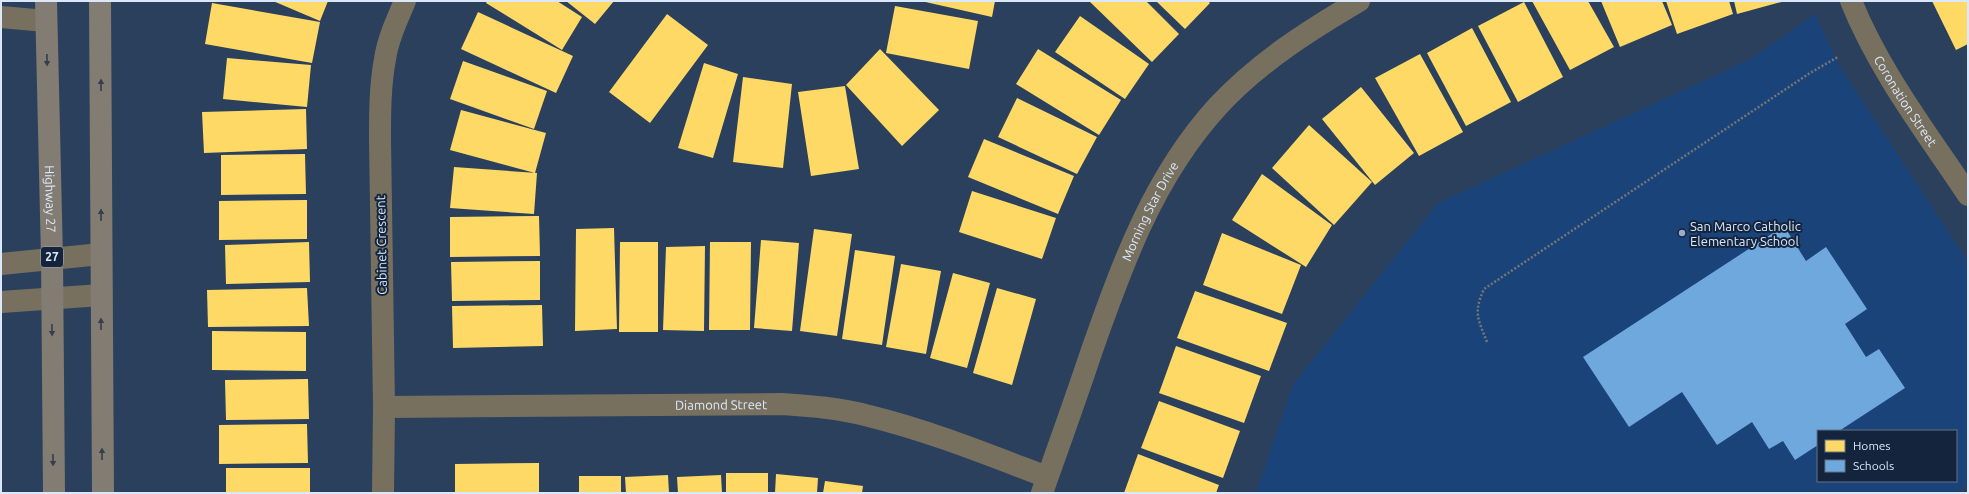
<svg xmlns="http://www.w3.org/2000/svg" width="1969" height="494" font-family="Ubuntu,sans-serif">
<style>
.built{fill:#1a4379;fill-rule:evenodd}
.homes{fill:#ffd966}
.schools{fill:#6fa8dc}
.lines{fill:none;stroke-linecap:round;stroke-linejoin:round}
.path{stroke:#777673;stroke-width:2.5;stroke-dasharray:2 2;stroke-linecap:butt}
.minor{stroke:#78705f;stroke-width:22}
.major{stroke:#827c72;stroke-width:22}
.oneway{fill:#343e4c}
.poi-dot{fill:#9dadc4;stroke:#13243c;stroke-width:1.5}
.labels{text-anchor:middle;stroke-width:4;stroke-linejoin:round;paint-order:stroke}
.shield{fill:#13243c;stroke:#9fadc2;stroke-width:1}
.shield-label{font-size:12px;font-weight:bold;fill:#dbe8fc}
.street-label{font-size:13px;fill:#dbe8fc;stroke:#13243c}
.poi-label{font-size:13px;fill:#dbe8fc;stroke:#13243c;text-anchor:start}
</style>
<rect width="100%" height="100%" fill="#2a405c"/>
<!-- built -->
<path class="built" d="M1815,14l24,51 129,197v222l-13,9h-699l37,-108 145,-182 313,-144zM1818,431h138v50h-138z"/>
<!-- homes -->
<path class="homes" d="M273,1h55l-8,20z
M487,1h70l25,16 -20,33 -76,-47z
M566,1h48l-19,23z
M921,1h74l-3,16z
M1089,1h57l33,33 -27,28z
M1156,1h52l2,2 -25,26z
M1532,1h56l26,46 -44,23z
M1601,1h61l10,24 -52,22z
M1666,1h63l4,13 -56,20z
M1734,1h51l-48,13z
M1932,1h36v43l-12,6z
M1524,2l39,75 -45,25 -40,-76z
M212,3l108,19 -8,41 -107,-19z
M895,6l83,15 -9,48 -83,-16z
M478,12l95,44 -17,37 -95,-44z
M667,14l41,31 -58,78 -41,-31z
M1080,16l69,48 -24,35 -70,-47z
M1472,28l39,74 -45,24 -39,-73z
M880,49l59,61 -37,36 -56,-61z
M1038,49l83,51 -22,35 -83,-51z
M1420,54l43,78 -44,24 -44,-78z
M227,58l84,7 -4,42 -84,-8z
M463,61l84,30 -13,38 -84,-30z
M704,63l34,11 -25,84 -35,-10z
M743,77l49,7 -9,84 -50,-6z
M845,86l14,83 -48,7 -13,-84z
M1361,87l53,66 -39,32 -53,-66z
M1017,98l80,39 -20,37 -79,-37z
M306,109l1,40 -103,4 -2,-41z
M461,110l85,23 -11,40 -85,-23z
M1309,125l63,57 -38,43 -62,-57z
M984,139l90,37 -16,38 -90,-37z
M305,154l1,40 -85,1v-40z
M454,167l83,6 -3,41 -84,-6z
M1262,174l70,51 -26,42 -74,-47z
M972,191l84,27 -14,41 -83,-27z
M307,200v39l-88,1v-39z
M539,216l1,40 -90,1v-40z
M614,228l3,101 -42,2 1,-102z
M814,229l38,5 -15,102 -37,-5z
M1222,233l79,32 -19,49 -79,-29z
M761,240l38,3 -7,88 -38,-3z
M309,242l1,40 -84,2 -1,-39z
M620,242h38v90h-39z
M710,242h41l-1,88h-41z
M705,246l-1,85 -41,-1 3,-83z
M855,250l40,6 -13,89 -40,-6z
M540,261v39l-88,1 -1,-39z
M901,264l40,7 -15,83 -40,-7z
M953,273l37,10 -23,85 -37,-10z
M307,288l2,38 -101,1 -1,-37z
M997,288l39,11 -24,86 -39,-12z
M1195,291l92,32 -18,48 -92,-33z
M542,305l1,41 -90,2 -1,-42z
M212,331l94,1v39l-94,-1z
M1176,346l85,30 -17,47 -85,-30z
M308,379l1,40 -83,1 -1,-40z
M1159,401l81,30 -17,47 -82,-30z
M307,424l1,39 -89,1v-39z
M1138,454l81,31 -3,8h-92z
M539,463v30h-84v-29z
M226,468h84v25h-84z
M726,473h42v20h-42z
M776,474l42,4 -1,15h-42z
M668,475l1,18h-43l-1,-16z
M721,475l1,18h-44l-1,-16z
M579,476h42v17h-42z
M825,481l38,5 -1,7h-39z"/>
<!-- schools -->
<path class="schools" d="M1784,226l22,35 20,-14 41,62 -22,15 21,33 13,-8 26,39 -66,43h-21v14l-23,15 -12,-19 -14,8 -17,-27 -35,23 -35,-53 -53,35 -46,-70z"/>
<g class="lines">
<!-- path -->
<path class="path" d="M1487,342c-9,-23 -14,-29 -3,-53l326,-216 28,-16"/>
<!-- minor -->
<g class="minor">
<path id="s1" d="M1851,1c28,70 76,132 117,194"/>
<path d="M1,17l45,4"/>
<path d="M1,264l100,-10"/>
<path d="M1,302l100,-7"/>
<path id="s2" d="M384,407l398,-3c29,2 58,4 87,12 61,15 120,39 178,61"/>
<path d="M383,493l1,-86 -4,-268c0,-26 0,-53 5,-80 3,-20 12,-39 20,-58"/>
<path id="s3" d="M1042,493c17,-48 34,-95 50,-143 31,-88 62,-174 126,-244 41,-44 90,-75 141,-105"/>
</g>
<!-- major -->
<g class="major">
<path id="s4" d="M46,1l6,257 2,235"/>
<path d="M100,1l3,492"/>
</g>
</g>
<!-- one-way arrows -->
<defs><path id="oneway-solid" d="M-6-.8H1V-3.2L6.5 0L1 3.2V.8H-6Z"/></defs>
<g class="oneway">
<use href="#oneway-solid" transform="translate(47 60) rotate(89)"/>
<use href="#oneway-solid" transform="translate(101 85) rotate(-90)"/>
<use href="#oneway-solid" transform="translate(101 215) rotate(-90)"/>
<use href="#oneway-solid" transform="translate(101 324) rotate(-90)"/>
<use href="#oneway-solid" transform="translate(52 330) rotate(89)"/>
<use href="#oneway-solid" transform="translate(102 454) rotate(-90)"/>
<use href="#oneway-solid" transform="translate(53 460) rotate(89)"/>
</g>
<!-- markers -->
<circle class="poi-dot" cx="1682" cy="233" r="4"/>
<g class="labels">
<!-- shield labels -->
<rect class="shield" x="41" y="247" width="22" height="20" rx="3"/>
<g class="shield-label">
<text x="52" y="261">27</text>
</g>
<!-- street labels -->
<g class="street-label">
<text dy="5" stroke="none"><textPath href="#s1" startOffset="114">Coronation Street</textPath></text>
<text dy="5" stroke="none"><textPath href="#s4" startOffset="198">Highway 27</textPath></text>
<text dy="5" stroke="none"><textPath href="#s3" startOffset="302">Morning Star Drive</textPath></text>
<text transform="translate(381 245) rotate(-91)" y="5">Cabinet Crescent</text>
<text dy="5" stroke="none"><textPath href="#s2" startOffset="337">Diamond Street</textPath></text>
</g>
<!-- poi labels -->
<g class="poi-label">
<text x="1690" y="231">San Marco Catholic<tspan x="1690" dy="15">Elementary School</tspan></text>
</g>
</g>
<!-- border -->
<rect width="1969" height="494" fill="none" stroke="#dbe8fc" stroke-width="4"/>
<!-- legend -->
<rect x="1817" y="430" width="140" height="52" fill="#13243c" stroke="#637289"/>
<rect x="1825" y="440" width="20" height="12" fill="#ffd966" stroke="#637289"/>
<text x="1853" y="450" font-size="12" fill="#dbe8fc">Homes</text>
<rect x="1825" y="460" width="20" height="12" fill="#6fa8dc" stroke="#637289"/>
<text x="1853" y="470" font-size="12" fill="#dbe8fc">Schools</text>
</svg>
